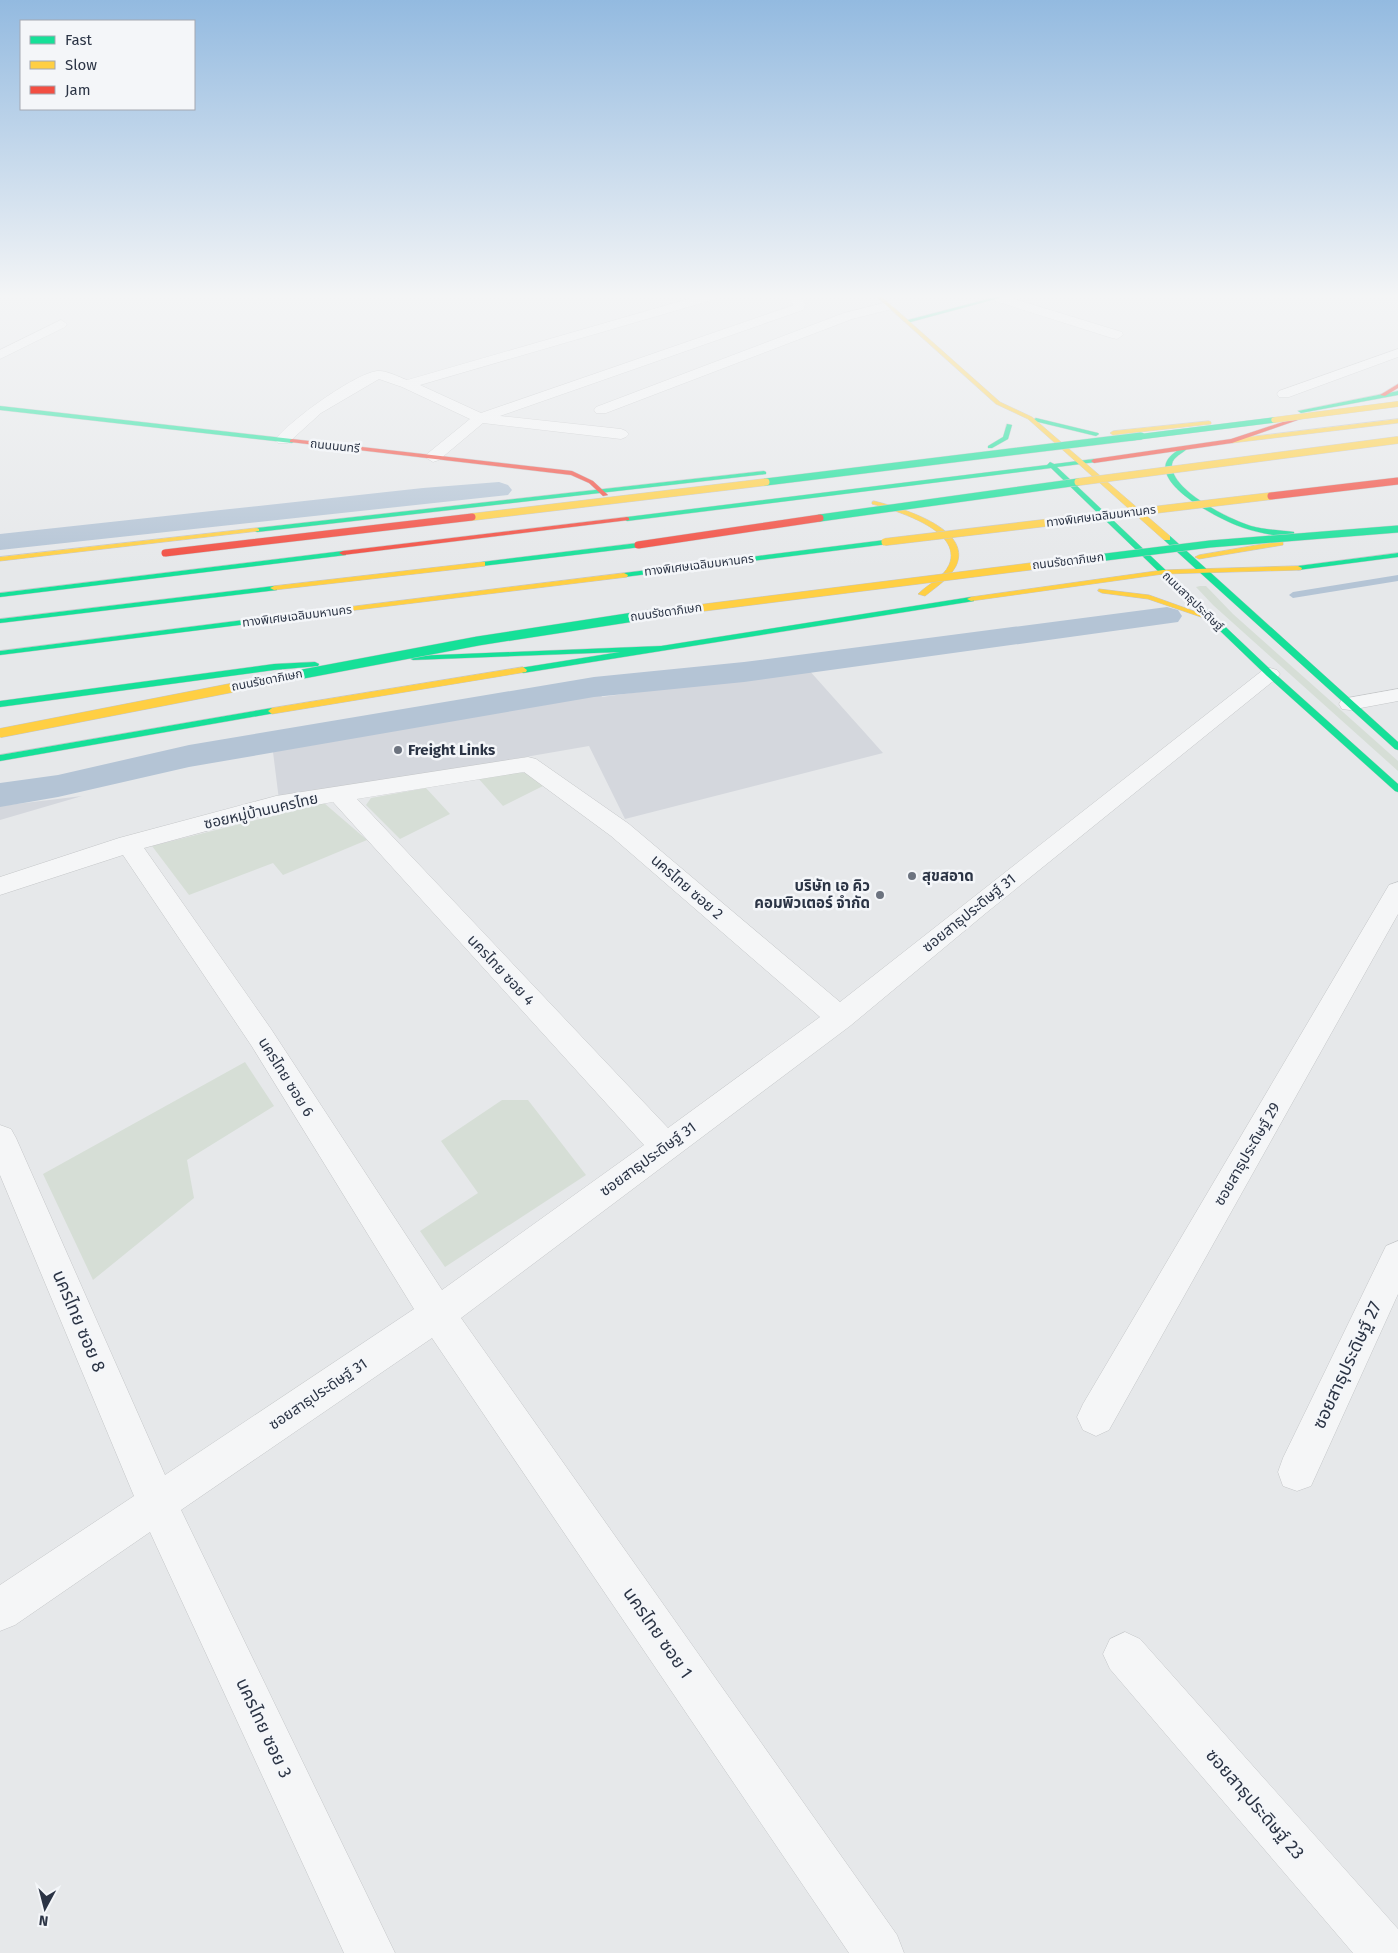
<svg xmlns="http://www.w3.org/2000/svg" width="1398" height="1953" font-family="'Fira Sans','Noto Sans Thai',sans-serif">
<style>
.built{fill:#d4d7dd}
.green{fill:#d6ded6}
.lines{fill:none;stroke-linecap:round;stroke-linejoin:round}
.stream{fill:#b4c4d5;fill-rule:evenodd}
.canal{fill:#b4c4d5;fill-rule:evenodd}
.street-casing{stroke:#c4c6c8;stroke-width:1}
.fast-casing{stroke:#c4c6c8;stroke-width:1}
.slow-casing{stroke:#c4c6c8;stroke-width:1}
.jam-casing{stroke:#c4c6c8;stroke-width:1}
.street{fill:#f5f6f7;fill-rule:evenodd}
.fast{fill:#16e098;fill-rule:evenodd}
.slow{fill:#ffcf43;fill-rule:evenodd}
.jam{fill:#f24e42;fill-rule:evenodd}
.fast-bridge-far2-casing{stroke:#c4c6c8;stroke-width:6;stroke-linecap:butt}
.fast-bridge-far1-casing{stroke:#c4c6c8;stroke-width:8;stroke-linecap:butt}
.fast-bridge-casing{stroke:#c4c6c8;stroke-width:10;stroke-linecap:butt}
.slow-bridge-far2-casing{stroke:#c4c6c8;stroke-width:6;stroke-linecap:butt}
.slow-bridge-far1-casing{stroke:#c4c6c8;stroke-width:8;stroke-linecap:butt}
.slow-bridge-casing{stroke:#c4c6c8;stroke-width:10;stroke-linecap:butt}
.jam-bridge-casing{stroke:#c4c6c8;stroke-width:8;stroke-linecap:butt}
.fast-bridge-far2{stroke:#16e098;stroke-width:5.5}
.fast-bridge-far1{stroke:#16e098;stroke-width:7}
.fast-bridge{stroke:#16e098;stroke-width:9}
.slow-bridge-far2{stroke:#ffcf43;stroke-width:5.5}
.slow-bridge-far1{stroke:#ffcf43;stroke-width:7}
.slow-bridge{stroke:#ffcf43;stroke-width:9}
.jam-bridge{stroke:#f24e42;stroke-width:7}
.poi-dot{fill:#6c737f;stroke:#f4f6f9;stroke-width:2}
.labels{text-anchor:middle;stroke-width:5;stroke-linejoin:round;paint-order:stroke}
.far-street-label{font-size:12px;fill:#2b3445;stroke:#f4f6f9}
.poi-label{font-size:15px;font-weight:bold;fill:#2b3445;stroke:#f4f6f9;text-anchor:start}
.street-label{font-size:15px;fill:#2b3445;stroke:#f4f6f9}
.near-street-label{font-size:18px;fill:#2b3445;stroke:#f4f6f9}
</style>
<rect width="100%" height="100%" fill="#e6e8ea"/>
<!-- built -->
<path class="built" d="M808,669l75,84 -258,66 -36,-73 -310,54 -7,-56 326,-55 4,8z
M82,796l-82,24v-14z"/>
<!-- green -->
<path class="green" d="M1200,586h6l27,28 165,147v10l-185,-166 -17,-18z
M514,772l15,1 18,11 -44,22 -25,-28z
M426,788l24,26 -50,25 -34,-34 5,-7z
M324,803l43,37 -84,35 -10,-12 -84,32 -37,-49z
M245,1062l29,44 -87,54 7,38 -101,82 -50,-106z
M502,1100h26l58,75 -141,92 -25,-36 58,-38 -37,-52z"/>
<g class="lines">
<!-- stream -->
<path class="stream" d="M1398,575v6l-105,17 -4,-3 4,-3z"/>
<!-- canal -->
<path class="canal" d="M499,482l9,3 4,5 -4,5 -508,55v-16l423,-46z
M1167,607l11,3 4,6 -4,6 -434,60 -150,15 -405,70 -131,30 -58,10v-24l58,-8 131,-30 405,-68 150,-15z"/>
<defs>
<path id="street" d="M695,297h19l-2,3 -292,85 61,28 313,-108 -6,-8h12l6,7 -3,6 -303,106 121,13 5,2 3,3 -3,3 -5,2 -138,-16 -44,37 -6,2 -8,-5 2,-3 43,-35 -68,-32 -23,-8 -58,34 -33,30h-10l-3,-3c14,-19 79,-66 102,-69 9,-1 22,6 30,9z
M994,297h14l114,35 1,3 -6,4 -5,-1 -117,-37z
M888,302l6,4 -2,3 -40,10 -246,94h-10l-2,-3 2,-3 248,-94z
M61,320l6,4 -2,3 -65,32v-9z
M1398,349v8l-109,40h-10l-2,-3 2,-3z
M1270,668l7,2 3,4 -3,4 -291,235 -136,113 -389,292 436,617 7,18h-55l-417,-615 -251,172 214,443h-51l-194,-421 -135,93 -15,6v-46l134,-89 -134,-321v-50l11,4 5,9 149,337 249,-166 -163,-264 -128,-190 -123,40v-18l119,-39 157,-42 252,-39 8,2 93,65 211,178 423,-332zM524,772l87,64 209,181 -152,111 -311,-329zM333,802l311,343 -202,145 -171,-261 -127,-181 132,-36z
M1398,689v12l-48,9 -8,-1 -3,-5 3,-5z
M1398,882v32l-289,516 -13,6 -13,-6 -6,-13 6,-13 306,-519z
M1398,1241v53l-87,192 -14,5 -14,-5 -5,-14 5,-14 103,-212z
M1125,1632l15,7 258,290v24h-45l-243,-284 -7,-15 7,-15z"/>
<path id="fast" d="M996,297h7l-96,26 -3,-2z
M1398,391v4l-97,18 -3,-2z
M0,406l292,33 3,2 -3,2 -292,-33z
M1036,418l62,15 1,1 -3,2 -62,-15 -1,-1z
M1007,424l5,1 -4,14 -16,9h-4v-2l15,-9z
M1183,447l5,1c-5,5 -15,9 -16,16 -3,26 59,56 79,62 14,4 29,4 43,6v4c-15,1 -35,-3 -50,-8 -19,-6 -86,-39 -78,-65 3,-8 11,-12 17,-16z
M1094,459l3,2 -1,1 -39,5 216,205 125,112v8l-3,-1 -128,-115 -216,-208 -424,53 -3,-2 3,-2 420,-52 3,-3 4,2z
M764,471l2,1v2l-509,58 -4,-2 4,-2z
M1164,536h6l228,206v8l-3,-1 -231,-209z
M885,540h3v4l-264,33 -4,-2 4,-2z
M638,543l4,2 -1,2 -159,19 -4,-2 4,-2z
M343,551h3v4l-346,42v-4z
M1398,553v4l-100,13 -4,-2 4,-2z
M274,586h3v4l-277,33v-4z
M971,597h3v4l-451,72 -4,-3 1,-2 100,-16 -207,8 -4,-2 4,-2 248,-10z
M332,609l4,2 -1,2 -335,42v-4z
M315,662l4,2 -1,2 -44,4 -274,37v-6l274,-37z
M272,708l3,1v4l-275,48v-6z"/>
<path id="slow" d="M877,297h5l118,105 32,15 138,119v4h-6l-136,-121 -32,-15z
M1398,419v4l-166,20 -3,-2 3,-2z
M1209,421l2,1v2l-98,11 -3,-2 3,-2z
M874,501c24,6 100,27 82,65 -7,13 -20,21 -31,30l-7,-2c10,-10 25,-16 31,-29 15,-35 -55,-55 -77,-61v-2z
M257,528l2,1v2l-259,30v-4z
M1280,541h3v4l-84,14 -4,-2 4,-2z
M482,562h3v4l-211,24 -4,-2 4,-2z
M1298,566l4,2 -1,2 -138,4 -192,27 -4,-2 4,-2 192,-27z
M624,573l4,2 -1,2 -295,36 -4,-2 4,-2z
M1099,589l50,6 56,20 -4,2 -53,-18 -46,-6 -4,-2z
M523,667l4,3 -1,2 -254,42 -4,-3 4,-3z"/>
<path id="jam" d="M1398,384v4l-13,8 -5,-1z
M1307,414l5,1 -80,28 -138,20 -3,-2 3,-2 137,-20z
M292,439l280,32 21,10 15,14 -5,1 -14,-13 -18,-8 -281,-33v-2z
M627,517l2,1v2l-286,35 -4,-2 4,-2z"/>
</defs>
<!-- street casing -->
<use href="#street" class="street-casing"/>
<!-- fast casing -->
<use href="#fast" class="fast-casing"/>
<!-- slow casing -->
<use href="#slow" class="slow-casing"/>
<!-- jam casing -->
<use href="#jam" class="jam-casing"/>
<!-- street -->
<use href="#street" class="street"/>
<!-- fast -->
<use href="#fast" class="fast"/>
<!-- slow -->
<use href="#slow" class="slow"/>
<!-- jam -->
<use href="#jam" class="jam"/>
<defs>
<path id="fast-bridge-far2" d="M1130,438l144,-18"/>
<path id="fast-bridge-far1" d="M766,482l375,-46
M820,518l258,-36
M1034,566l176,-22 188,-15
M644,615l25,-3"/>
<path id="fast-bridge" d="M287,677l191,-36 175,-27"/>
<path id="slow-bridge-far2" d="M1274,420l124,-16"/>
<path id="slow-bridge-far1" d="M1078,482l320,-42
M472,517l294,-35
M885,542l386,-46
M669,612l365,-46"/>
<path id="slow-bridge" d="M0,733l287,-56"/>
<path id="jam-bridge" d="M1271,496l127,-15
M638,545l182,-27
M165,553l307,-36"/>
</defs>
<!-- fast-bridge-far2 casing -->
<use href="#fast-bridge-far2" class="fast-bridge-far2-casing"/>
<!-- fast-bridge-far1 casing -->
<use href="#fast-bridge-far1" class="fast-bridge-far1-casing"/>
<!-- fast-bridge casing -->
<use href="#fast-bridge" class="fast-bridge-casing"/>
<!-- slow-bridge-far2 casing -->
<use href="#slow-bridge-far2" class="slow-bridge-far2-casing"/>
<!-- slow-bridge-far1 casing -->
<use href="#slow-bridge-far1" class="slow-bridge-far1-casing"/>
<!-- slow-bridge casing -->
<use href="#slow-bridge" class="slow-bridge-casing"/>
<!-- jam-bridge casing -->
<use href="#jam-bridge" class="jam-bridge-casing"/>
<!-- fast-bridge-far2 -->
<use href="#fast-bridge-far2" class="fast-bridge-far2"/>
<!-- fast-bridge-far1 -->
<use href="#fast-bridge-far1" class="fast-bridge-far1"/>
<!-- fast-bridge -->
<use href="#fast-bridge" class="fast-bridge"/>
<!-- slow-bridge-far2 -->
<use href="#slow-bridge-far2" class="slow-bridge-far2"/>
<!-- slow-bridge-far1 -->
<use href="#slow-bridge-far1" class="slow-bridge-far1"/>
<!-- slow-bridge -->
<use href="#slow-bridge" class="slow-bridge"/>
<!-- jam-bridge -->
<use href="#jam-bridge" class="jam-bridge"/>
</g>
<!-- sky -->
<linearGradient id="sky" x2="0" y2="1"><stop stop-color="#93bae0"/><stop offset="0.52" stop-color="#f4f5f6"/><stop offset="1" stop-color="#f4f5f6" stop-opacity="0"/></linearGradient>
<rect width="1398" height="570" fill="url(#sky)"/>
<!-- markers -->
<g class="poi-dot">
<circle cx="398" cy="750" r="5"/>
<circle cx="912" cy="876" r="5"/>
<circle cx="880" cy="895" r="5"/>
</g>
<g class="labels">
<!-- far-street labels -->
<g class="far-street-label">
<text transform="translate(335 446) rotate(6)" y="4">ถนนนนทรี</text>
<text transform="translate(1101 516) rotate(-7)" y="4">ทางพิเศษเฉลิมมหานคร</text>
<text transform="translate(1068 561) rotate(-7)" y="4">ถนนรัชดาภิเษก</text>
<text transform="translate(699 565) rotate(-7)" y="4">ทางพิเศษเฉลิมมหานคร</text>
<text transform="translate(1193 601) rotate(44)" y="4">ถนนสาธุประดิษฐ์</text>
<text transform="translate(666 612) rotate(-8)" y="4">ถนนรัชดาภิเษก</text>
<text transform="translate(297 616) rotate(-7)" y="4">ทางพิเศษเฉลิมมหานคร</text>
<text transform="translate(267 680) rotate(-11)" y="4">ถนนรัชดาภิเษก</text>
</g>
<!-- poi labels -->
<g class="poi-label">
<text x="408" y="755">Freight Links</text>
<text x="922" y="881">สุขสอาด</text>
<text x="870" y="891" text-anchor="end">บริษัท เอ คิว<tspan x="870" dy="17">คอมพิวเตอร์ จำกัด</tspan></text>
</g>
<!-- street labels -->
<g class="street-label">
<text transform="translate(261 811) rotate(-13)" y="5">ซอยหมู่บ้านนครไทย</text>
<text transform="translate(687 887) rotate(41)" y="5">นครไทย ซอย 2</text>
<text transform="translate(969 913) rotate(-39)" y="5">ซอยสาธุประดิษฐ์ 31</text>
<text transform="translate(501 970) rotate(47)" y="5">นครไทย ซอย 4</text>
<text transform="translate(286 1077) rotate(58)" y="5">นครไทย ซอย 6</text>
<text transform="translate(1247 1154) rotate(-60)" y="5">ซอยสาธุประดิษฐ์ 29</text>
<text transform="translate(648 1159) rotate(-36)" y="5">ซอยสาธุประดิษฐ์ 31</text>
<text transform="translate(318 1394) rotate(-34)" y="5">ซอยสาธุประดิษฐ์ 31</text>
</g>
<!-- near-street labels -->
<g class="near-street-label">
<text transform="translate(79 1321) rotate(67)" y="6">นครไทย ซอย 8</text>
<text transform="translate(1347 1365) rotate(-65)" y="6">ซอยสาธุประดิษฐ์ 27</text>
<text transform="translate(658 1633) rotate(55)" y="6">นครไทย ซอย 1</text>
<text transform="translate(264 1728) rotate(65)" y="6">นครไทย ซอย 3</text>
<text transform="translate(1255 1804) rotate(49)" y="6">ซอยสาธุประดิษฐ์ 23</text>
</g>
</g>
<!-- legend -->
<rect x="20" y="20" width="175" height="90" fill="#f4f6f9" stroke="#a4a8b1"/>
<rect x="30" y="36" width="25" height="8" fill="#16e098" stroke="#a4a8b1"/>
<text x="65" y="45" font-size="15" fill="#2b3445">Fast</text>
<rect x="30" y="61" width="25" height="8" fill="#ffcf43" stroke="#a4a8b1"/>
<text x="65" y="70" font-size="15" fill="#2b3445">Slow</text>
<rect x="30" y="86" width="25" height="8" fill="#f24e42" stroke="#a4a8b1"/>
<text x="65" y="95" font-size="15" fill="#2b3445">Jam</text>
<!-- north arrow -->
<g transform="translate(45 1908) rotate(187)" stroke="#f4f6f9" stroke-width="4" paint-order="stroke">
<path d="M0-4L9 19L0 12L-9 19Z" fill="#2b3445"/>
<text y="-8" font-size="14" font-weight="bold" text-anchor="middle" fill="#2b3445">N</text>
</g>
</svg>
